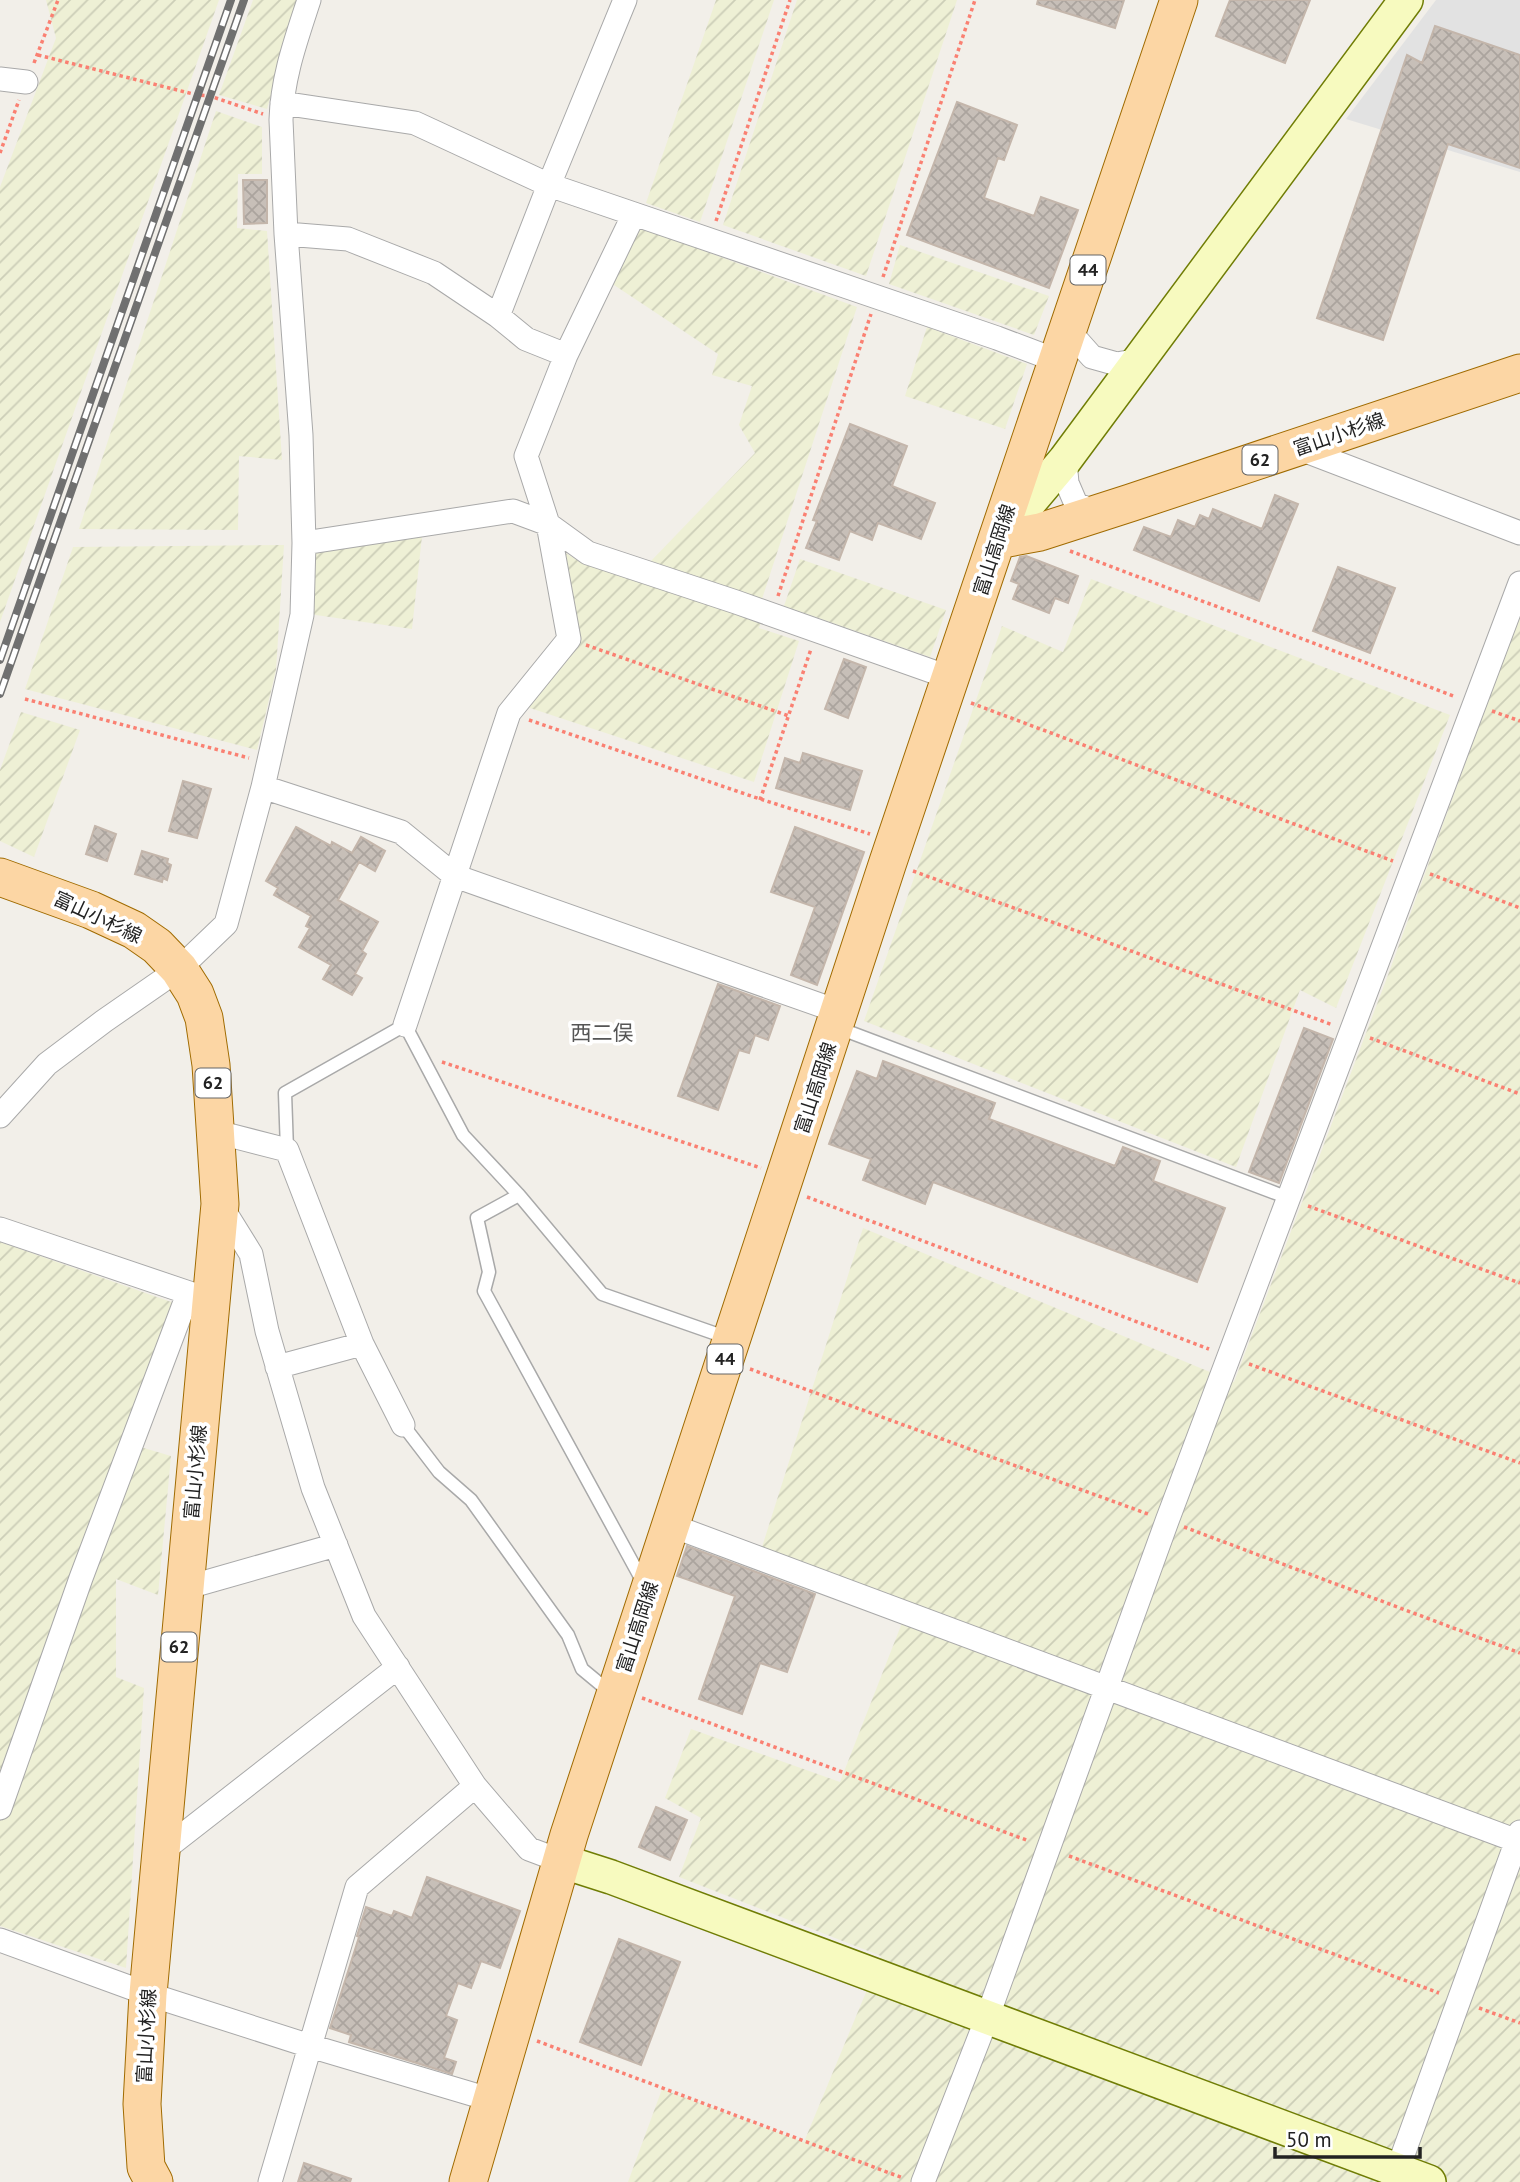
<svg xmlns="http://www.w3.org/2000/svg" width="1520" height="2182" font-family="'PT Sans','Noto Sans JP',sans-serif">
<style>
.farmland{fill:url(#farmland-furrows)}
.parking{fill:#e2e2e2}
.building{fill:url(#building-cross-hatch);stroke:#c4b6ab;stroke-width:2}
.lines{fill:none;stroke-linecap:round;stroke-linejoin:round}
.lane-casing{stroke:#a9a9a9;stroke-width:15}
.street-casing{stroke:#a9a9a9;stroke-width:25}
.secondary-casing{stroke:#707d05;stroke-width:36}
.primary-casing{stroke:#a06b00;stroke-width:39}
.path{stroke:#fa8072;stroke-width:3.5;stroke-dasharray:3.5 3.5;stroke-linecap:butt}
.lane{stroke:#fff;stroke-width:12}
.street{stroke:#fff;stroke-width:23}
.secondary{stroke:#f7fabf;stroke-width:33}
.primary{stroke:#fcd6a4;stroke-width:37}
.rail-casing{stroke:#707070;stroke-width:8}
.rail{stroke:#fff;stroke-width:5;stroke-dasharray:16;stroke-linecap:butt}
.labels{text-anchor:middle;stroke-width:7;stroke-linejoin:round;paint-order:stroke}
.shield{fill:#fff;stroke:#646464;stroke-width:2}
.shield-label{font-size:18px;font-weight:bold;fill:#222}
.street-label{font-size:19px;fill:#222;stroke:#fff}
.neighbourhood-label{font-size:21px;fill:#555;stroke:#fff}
</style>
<defs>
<pattern id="farmland-furrows" width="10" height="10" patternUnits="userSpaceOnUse" patternTransform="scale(1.75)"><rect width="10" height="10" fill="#eef0d5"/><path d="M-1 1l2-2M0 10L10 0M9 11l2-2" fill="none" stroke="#ccceb7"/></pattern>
<pattern id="building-cross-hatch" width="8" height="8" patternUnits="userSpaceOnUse" patternTransform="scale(1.75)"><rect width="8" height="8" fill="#c7bfb8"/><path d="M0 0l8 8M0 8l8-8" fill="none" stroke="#aba49e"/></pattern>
</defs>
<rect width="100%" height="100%" fill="#f2efe9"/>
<!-- farmland -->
<path class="farmland" d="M46,0h173l-219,622v-435l56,-149z
M253,0h45l-31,109 -48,-14z
M716,0h58l-74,222 -54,-19z
M797,0h160l-91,276 -143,-51z
M216,111l46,16v47h-24l-1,54 30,3 15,229 -43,-4 -1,74 -159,-1z
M636,226l221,81 -95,292 -111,-38 104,-108 -16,-28 13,-39 -40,-11 6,-21 -107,-71z
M900,245l149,51 -15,39 -145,-51z
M927,327l100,37 -22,65 -100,-33z
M422,536l-10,93 -103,-15 2,-63z
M284,545l-8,125 -19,80 -232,-61 48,-142z
M564,552l16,10 182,58 -3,8 40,13 -45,141 -230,-76 53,-59z
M800,559l146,51 -16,47 -146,-51z
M1091,579l359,136 -114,293 -36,-18 -64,177 -372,-146 138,-395 61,26z
M1520,613v1569h-892l34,-93 142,53 77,-186 -202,-79 22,-59 -36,-20 26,-69 149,53 67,-172 -145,-63 101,-319 371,154 154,-407z
M21,712l59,18 -46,127 -34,-16v-71z
M0,1242l174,61 -54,138 51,15 -13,139 -42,-16v98l28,11 -18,280 -126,-42z"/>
<!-- parking -->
<path class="parking" d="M1436,0h84v172l-174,-53z"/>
<!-- building -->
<path class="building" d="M1038,0h86l-9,28 -78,-24z
M1230,0h80l-25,63 -69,-27z
M1435,26l85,29v113l-72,-24 -65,196 -66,-22 90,-263 15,8z
M957,102l60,23 -13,35 -6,-2 -14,40 50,18 7,-19 37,13 -29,78 -142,-53z
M243,180h24v43l-23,1z
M850,424l57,22 -15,40 43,17 -14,36 -43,-16 -6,17 -22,-9 -11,29 -33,-12 11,-27 -4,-1z
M1275,495l23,9 -39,97 -125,-51 10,-23 27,10 7,-17 17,7 5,-12 9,4 4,-10 49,20z
M1026,556l52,20 -10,27 -13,-5 -6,15 -36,-14 6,-15 -8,-3 9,-24z
M1338,567l57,21 -25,65 -57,-22z
M844,659l22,8 -18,51 -23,-9z
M803,753l59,18 -12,39 -74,-22 9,-30 15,5z
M183,781l28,8 -14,49 -28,-7z
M95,826l21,8 -9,27 -21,-7z
M296,827l35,19 1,-4 20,11 9,-16 24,14 -10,20 -16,-9 -21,38 40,22 -16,29 4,3 -11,20 7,4 -10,17 -29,-16 8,-14 -32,-18 11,-19 -4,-2 5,-10 -37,-21 4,-7 -12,-7z
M795,827l69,25 -47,133 -26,-10 24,-68 -44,-15z
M142,851l26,8 -1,4 4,2 -4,15 -4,-2 -1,4 -27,-8z
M718,984l62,22 -12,34 -13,-5 -6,18 -10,-3 -21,60 -40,-14z
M1304,1028l29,11 -54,144 -30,-11z
M883,1061l112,42 -6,16 126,47 8,-19 37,14 -7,20 72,27 -28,74 -264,-100 -8,22 -62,-24 8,-21 -42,-15 28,-73 20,8z
M687,1546l128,48 -28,78 -27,-9 -18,51 -43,-15 36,-103 -58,-20z
M656,1807l31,13 -17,40 -31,-13z
M427,1877l93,34 -20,57 -19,-7 -10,27 -13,-5 -12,33 11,4 -13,38 12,4 -4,12 -103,-32 2,-7 -21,-7 29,-91 -2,-1 9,-29 26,9 2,-5 18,7z
M619,1939l61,23 -39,103 -61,-23z
M304,2163l47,16 -1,3h-52z"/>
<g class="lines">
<defs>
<path id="lane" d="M836,1027l442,167
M287,1150l-2,-57 120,-68 58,110 56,60 83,99 126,44
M519,1195l-42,23 12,54 -5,19 159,291
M403,1425l36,47 32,28 97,135 14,34 29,24"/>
<path id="street" d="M0,79l26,3
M282,103l133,20 134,62 448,153 61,23
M286,234l62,5 86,34 64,43 28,23 40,16
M498,316l51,-131 76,-185
M1068,330l24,27 25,7 22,-4
M1298,448l222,85
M1065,460l2,23 9,21 22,9
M304,543l209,-32 35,13 40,29 148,49 215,76
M263,787l138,45 54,44 385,136
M405,1025l104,-312 60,-74 -21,-115 -22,-68 40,-101 68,-141
M0,1116l47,-52 57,-43 75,-52 47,-45 37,-137 39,-172 2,-72 -3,-108 -15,-201 -5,-114c1,-42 15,-80 28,-120
M217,1132l70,18 75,194 41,81
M220,1204l31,50 16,77 46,157 51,128 111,170 54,63 32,12
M0,1229l201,68
M277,1367l85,-23
M670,1525l850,317
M185,1588l151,-43
M0,1808l81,-230 107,-284
M161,1852l237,-185
M0,1940l148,54 162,52 182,54
M270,2182l87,-295 118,-101
M923,2182l64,-164 180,-497 353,-938
M1393,2182l127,-350"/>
<path id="secondary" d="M1001,536l64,-76 341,-460
M561,1861l50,16 818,305"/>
<path id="primary" d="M997,540l43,-8 90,-29 390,-130
M0,877l91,33 43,20 23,16 22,23 16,25 9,24 7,47 9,139 -72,790 -6,110 4,63 8,15
M468,2182l101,-347 319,-973 291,-862"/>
</defs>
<!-- lane casing -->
<use href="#lane" class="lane-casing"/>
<!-- street casing -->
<use href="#street" class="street-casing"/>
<!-- secondary casing -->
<use href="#secondary" class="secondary-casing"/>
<!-- primary casing -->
<use href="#primary" class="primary-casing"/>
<!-- path -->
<path class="path" d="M38,55l159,40 13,1 53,18
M34,63l24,-63
M0,153l19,-53
M716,221l74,-221
M883,277l92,-277
M1070,551l386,146
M778,596l93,-282
M586,645l203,71
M25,699l224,59
M971,703l422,158
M1492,711l28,10
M529,720l225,77 116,37
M760,800l51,-151
M913,871l420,154
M1430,874l90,34
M1370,1038l150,56
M442,1062l319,106
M807,1197l402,152
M1308,1206l212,77
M1249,1364l271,99
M750,1369l398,145
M1184,1527l336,126
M642,1698l387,143
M1069,1856l370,137
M1479,2008l41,15
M537,2041l366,137"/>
<!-- lane -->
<use href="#lane" class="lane"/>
<!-- street -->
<use href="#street" class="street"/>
<!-- secondary -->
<use href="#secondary" class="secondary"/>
<!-- primary -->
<use href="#primary" class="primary"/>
<defs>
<path id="rail" d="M0,660l231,-660
M0,694l244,-694"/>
</defs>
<!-- rail casing -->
<use href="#rail" class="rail-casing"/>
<!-- rail -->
<use href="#rail" class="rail"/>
</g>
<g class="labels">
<!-- shield labels -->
<g class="shield">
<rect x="1070.5" y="255.5" width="35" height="29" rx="5"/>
<rect x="1242.5" y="445.5" width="35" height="29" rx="5"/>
<rect x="195.5" y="1068.5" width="35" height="29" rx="5"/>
<rect x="707.5" y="1344.5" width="35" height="29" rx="5"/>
<rect x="161.5" y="1632.5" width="35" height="29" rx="5"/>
</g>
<g class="shield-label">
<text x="1088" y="276">44</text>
<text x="1260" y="466">62</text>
<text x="213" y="1089">62</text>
<text x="725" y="1365">44</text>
<text x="179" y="1653">62</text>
</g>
<!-- street labels -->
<g class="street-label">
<text transform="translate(1339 434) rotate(-19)" y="7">富山小杉線</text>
<text transform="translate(994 550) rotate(-72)" y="7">富山高岡線</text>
<text transform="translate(98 917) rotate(25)" y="7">富山小杉線</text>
<text transform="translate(815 1088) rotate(-72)" y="7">富山高岡線</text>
<text transform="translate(195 1472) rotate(-85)" y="7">富山小杉線</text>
<text transform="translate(637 1627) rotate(-72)" y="7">富山高岡線</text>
<text transform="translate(146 2036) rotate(-87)" y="7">富山小杉線</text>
</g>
<!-- neighbourhood labels -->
<g class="neighbourhood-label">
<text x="602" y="1040">西二俣</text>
</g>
</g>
<!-- scale -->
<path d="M1275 2147v10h145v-10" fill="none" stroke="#222222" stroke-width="3.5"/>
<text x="1286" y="2147" font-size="21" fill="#222222" stroke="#ffffff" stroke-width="5" paint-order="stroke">50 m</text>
</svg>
